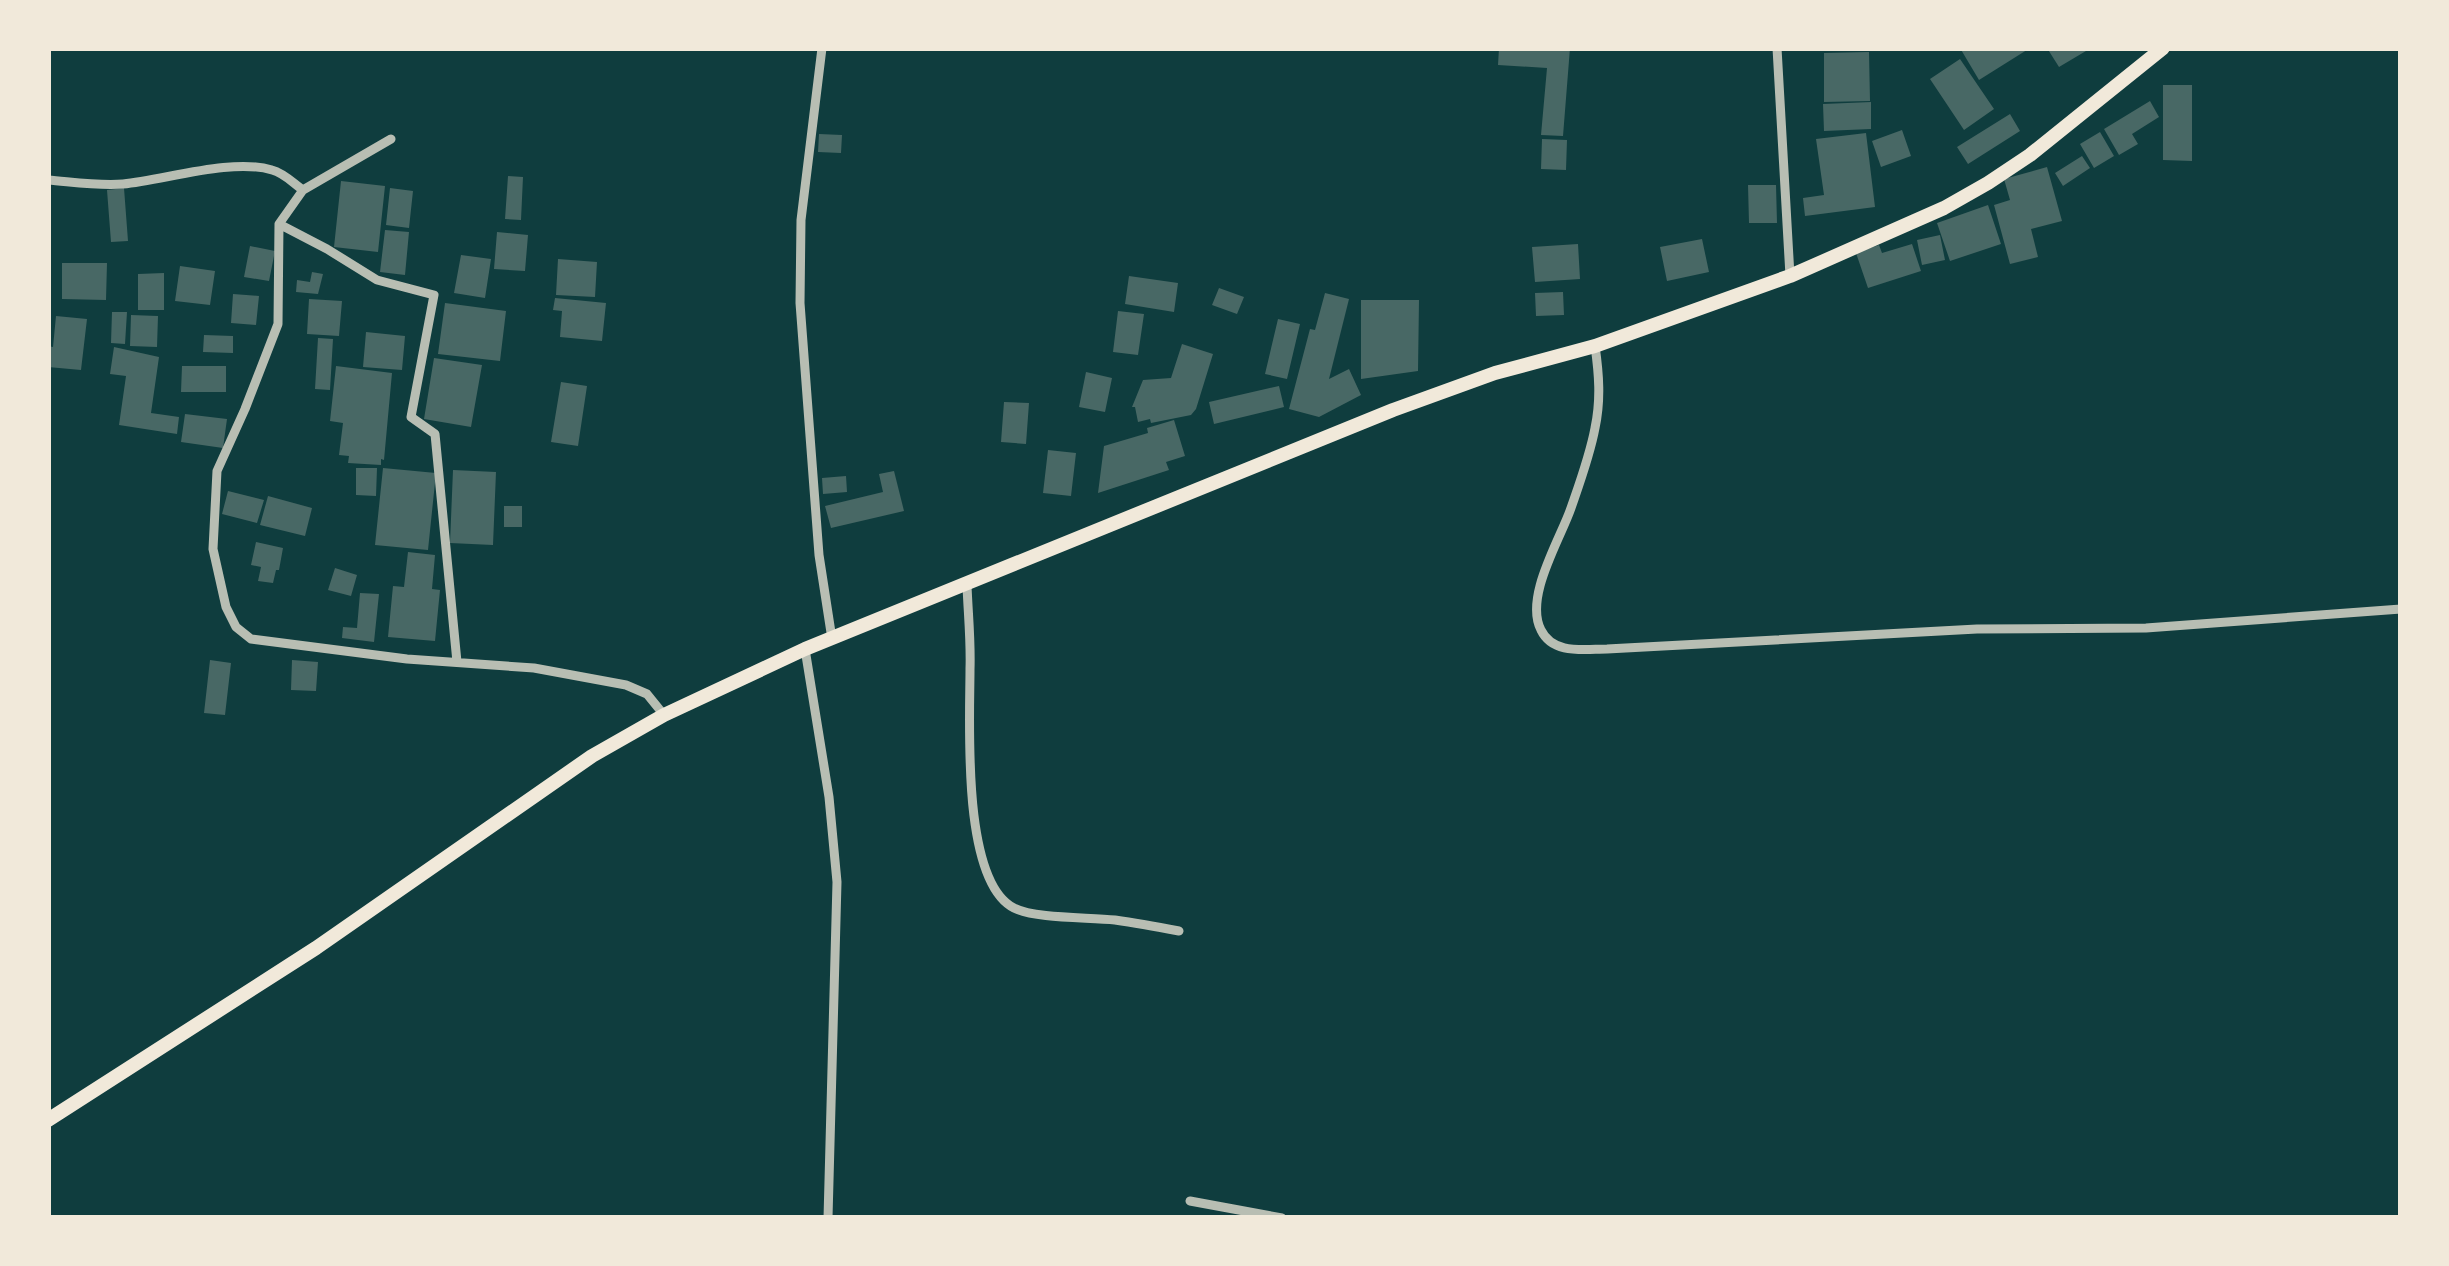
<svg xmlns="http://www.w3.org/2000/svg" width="2449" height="1266" font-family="'Nunito Sans',sans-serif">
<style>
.building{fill:#486865}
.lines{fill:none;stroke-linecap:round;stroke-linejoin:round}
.minor{stroke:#b8beb3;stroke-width:9}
.secondary{stroke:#f1e9da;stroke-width:14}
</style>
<rect width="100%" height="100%" fill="#0f3d3e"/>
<!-- building -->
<path class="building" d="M1499,48h71l-7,88 -22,-1 6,-67 -49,-3z
M1960,48h70l-51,32z
M2047,48h44l-32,19z
M1869,52l1,49 -46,1v-49z
M1960,59l34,50 -30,21 -34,-51z
M2163,85h29v76l-29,-1z
M2150,101l9,16 -27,17 6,10 -19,11 -15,-26z
M1871,102v27l-47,2 -1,-27z
M2010,114l10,17 -52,33 -11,-17z
M1902,130l9,26 -30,11 -9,-26z
M2100,132l14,24 -20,12 -14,-24z
M1866,133l9,74 -70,9 -2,-18 21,-3 -8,-56z
M819,134l23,1 -1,18 -23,-1z
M1542,139l25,1 -1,30 -25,-1z
M2082,156l8,12 -27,18 -8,-13z
M2047,167l15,54 -31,8 7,28 -28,7 -16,-59 16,-5 -6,-21z
M508,176l15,1 -2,43 -16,-1z
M341,181l44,5 -7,66 -44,-5z
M1748,185h28l1,38h-28z
M124,188l4,53 -17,1 -4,-52z
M390,188l23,3 -4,37 -23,-3z
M1988,205l13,39 -51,17 -13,-38z
M385,230l24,2 -4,43 -25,-3z
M497,232l31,3 -3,36 -31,-2z
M1940,235l5,25 -23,5 -5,-25z
M1702,239l7,33 -42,9 -7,-34z
M1578,244l2,35 -45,3 -3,-35z
M1912,244l9,27 -53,17 -12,-35 23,-8 3,8z
M250,246l25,5 -6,30 -25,-4z
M461,255l30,4 -6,39 -31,-5z
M558,259l39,3 -2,35 -39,-2z
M62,263h45l-1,37 -44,-1z
M180,266l35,5 -5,34 -35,-4z
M312,272l11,2 -5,20 -22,-2 1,-12 13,2z
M164,273v37h-26v-36z
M1129,276l49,7 -4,29 -49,-8z
M1219,288l25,9 -7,17 -25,-9z
M1563,292l1,23 -28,1 -1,-23z
M1325,293l24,6 -20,80 20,-10 12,26 -42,22 -30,-8 21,-80 5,1z
M233,294l26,2 -3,29 -25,-2z
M555,298l51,5 -4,38 -42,-4 2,-26 -9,-1z
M309,299l33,2 -3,35 -32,-2z
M1361,300h58l-1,71 -57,8z
M445,303l61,8 -6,50 -62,-7z
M1118,311l26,3 -6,41 -25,-3z
M112,312h15l-2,32 -14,-1z
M131,315l27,1 -1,31 -27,-1z
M56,316l31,3 -6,51 -33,-3v-21l5,1z
M1278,319l22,5 -13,55 -22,-5z
M366,332l39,4 -3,34 -39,-3z
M204,335l29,1v17l-30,-1z
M318,338l15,1 -3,51 -15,-1z
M1182,344l31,10 -17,55 -5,6 -40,8 -1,-4 -12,3 -3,-15h-3l11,-27 28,-2z
M114,347l45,10 -8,56 28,4 -2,17 -58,-9 7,-49 -16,-2z
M434,358l48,7 -11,62 -47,-8z
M182,366h44v26h-45z
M336,366l56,7 -8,87 -3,-1v6l-33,-2 1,-7 -10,-1 4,-32 -13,-2z
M1086,372l26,6 -7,34 -26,-5z
M561,382l26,4 -9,60 -27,-4z
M1279,386l5,21 -70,17 -5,-22z
M1004,402l25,1 -3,41 -25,-2z
M185,414l42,5 -4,29 -42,-6z
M1174,420l11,36 -19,6 3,8 -71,23 6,-47 44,-13 -1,-5z
M1048,450l28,3 -5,43 -28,-3z
M356,468h21l-1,28 -20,-1z
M383,468l53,5 -8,77 -53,-5z
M453,470l43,2 -3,73 -43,-2z
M894,471l10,40 -73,17 -6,-22 58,-14 -4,-18z
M846,476l1,16 -24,2 -1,-16z
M228,491l36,9 -7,23 -35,-9z
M268,496l44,12 -7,28 -45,-11z
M504,506h18v21h-18z
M256,542l27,6 -4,22h-3l-3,13 -15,-2 3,-14 -10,-2z
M408,552l27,3 -3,34 8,1 -5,51 -47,-4 5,-51 11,1z
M335,568l22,7 -6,21 -23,-6z
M360,593l19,1 -5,48 -32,-4 1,-11 14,1z
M210,660l21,3 -6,52 -21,-2z
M292,660l26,2 -2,29 -25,-1z"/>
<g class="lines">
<!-- minor -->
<path class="minor" d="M822,48l-21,172 -1,83 19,252 13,84
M1777,48l13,228
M391,139l-88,51 -24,34 -1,100 -33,85 -28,62 -4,78 13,58 10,20 15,12 156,20 127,9 92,17 21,9 17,21
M48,180c25,2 50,6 75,4 42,-4 109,-26 149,-14 12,3 21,13 31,20
M279,224l48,25 50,31 57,15 -23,122 24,17 22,228
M1595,346c4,28 6,54 0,82 -5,27 -15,54 -24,80 -11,32 -47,89 -30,122 12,25 43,19 66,19l370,-20 169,-1 255,-19
M967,585c1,28 4,56 3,84 0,53 -9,212 44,239 22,11 74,9 101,12 21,3 43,7 64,11
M805,649l24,148 8,85 -9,336
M1190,1201l92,17"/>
<!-- secondary -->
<path class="secondary" d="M48,1120l268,-172 276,-192 72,-41 141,-66 588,-239 102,-37 100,-27 195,-70 154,-68 44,-25 42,-28 133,-107"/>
</g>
<!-- border -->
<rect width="2449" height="1266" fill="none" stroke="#f1e9da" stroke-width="102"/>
</svg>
